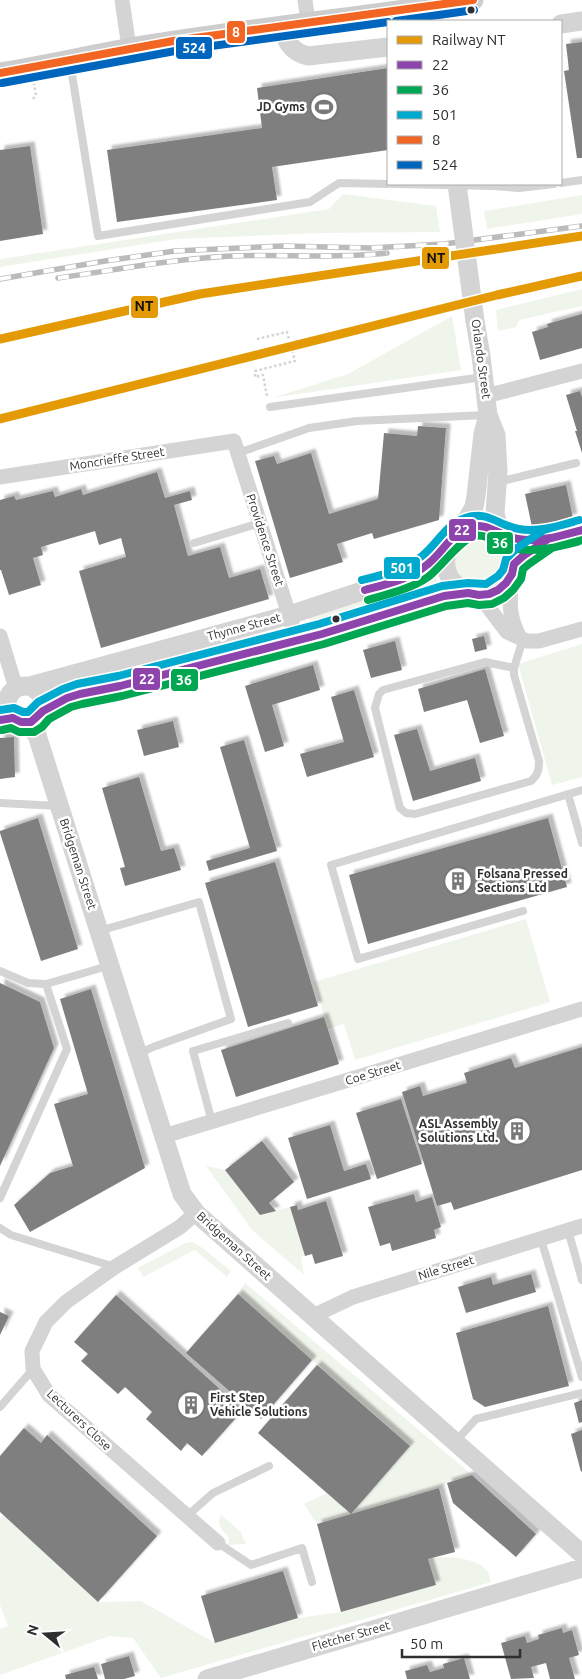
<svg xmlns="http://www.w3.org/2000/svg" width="582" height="1679" font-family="Ubuntu,sans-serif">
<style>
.green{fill:#f0f5ec}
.building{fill:#7f7f7f;filter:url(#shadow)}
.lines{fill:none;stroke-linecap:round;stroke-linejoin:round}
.path{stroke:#d4d4d4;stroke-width:2.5;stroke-dasharray:2.5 2.5;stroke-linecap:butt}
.service{stroke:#d4d4d4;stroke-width:8}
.minor{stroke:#d4d4d4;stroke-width:15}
.tertiary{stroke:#d4d4d4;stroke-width:19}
.secondary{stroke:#cdcdcd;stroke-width:21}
.rail-casing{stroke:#bbb;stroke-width:5.5}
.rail{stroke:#fff;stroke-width:4;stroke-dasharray:11;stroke-linecap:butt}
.tertiary-bridge{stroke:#d4d4d4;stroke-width:19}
.bus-1-casing{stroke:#fff;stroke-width:11}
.bus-2-casing{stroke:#fff;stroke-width:11}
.bus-3-casing{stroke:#fff;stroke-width:11}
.bus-4-casing{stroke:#fff;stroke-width:11}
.bus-5-casing{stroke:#fff;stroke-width:11}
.bus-1{stroke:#8e44ad;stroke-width:8}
.bus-2{stroke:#00a651;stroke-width:8}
.bus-3{stroke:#00a9ce;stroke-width:8}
.bus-4{stroke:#f26522;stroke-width:8}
.bus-5{stroke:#0065bd;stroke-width:8}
.rail-1-casing{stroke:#fff;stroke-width:12}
.rail-1{stroke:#e39a05;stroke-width:9}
.bus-dot{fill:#2f2f2f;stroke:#fff;stroke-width:2}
.labels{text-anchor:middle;stroke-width:5;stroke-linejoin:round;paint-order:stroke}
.poi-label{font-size:12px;font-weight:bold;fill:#2f2f2f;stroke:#fff;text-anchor:end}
.street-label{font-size:12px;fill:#2f2f2f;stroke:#fff}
.line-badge{stroke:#fff;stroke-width:2}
.badge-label{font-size:14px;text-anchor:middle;font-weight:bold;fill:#fff}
.pale-badge-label{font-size:14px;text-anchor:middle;font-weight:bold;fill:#111}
</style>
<defs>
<filter id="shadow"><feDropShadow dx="4.5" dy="-4.5" stdDeviation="1" flood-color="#0004"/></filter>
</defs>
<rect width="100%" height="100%" fill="#fff"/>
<!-- green -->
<path class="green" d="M343,194l93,12 4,26 -120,1 -143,6 -177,28v-8l329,-50z
M582,195v19l-95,15 -3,-18z
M582,289v17l-63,14 -3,7 -18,4 -2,-21z
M452,316l9,54 -189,28 76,-24z
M455 561a25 25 0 1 1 50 0a25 25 0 1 1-50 0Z
M434,573l7,17 -125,38 -5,-2 -2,-5 1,-6 112,-33z
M582,644v133l-30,8 -34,-121z
M526,919l24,83 -195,58 -11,-36 -16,5 -14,-47z
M206,1166l19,4 35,44 30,-7 15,49 -4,1 3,18 -52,-45z
M192,1242l9,5 30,24 -4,6 -32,-27 -52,27 -5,-9 47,-25z
M245,1283l227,192 -25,8 -8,5 -122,36 -13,-20 23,-11 24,21 59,-68 -172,-152z
M3,1515l95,87 43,-1 74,42 83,-25 43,-6 94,-27 -7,-26c16,-4 49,-2 59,12 2,3 3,8 4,11l-330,96 -28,-40 -23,-2 -110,39v-46l8,-3 -8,-21v-86z
M221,1515l19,16 6,13 -18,1 1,-8c-7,-6 -13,-13 -8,-22z"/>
<!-- building -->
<path class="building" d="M582,42v116h-5l-13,-87 5,-1 -3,-26z
M388,68v82l-116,17 5,33 -160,22 -10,-72 155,-22 -5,-40z
M30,146l13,88 -43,7v-91z
M582,314v34l-42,12 -8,-28 16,-5 -1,-3z
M580,391l2,6v56l-7,-22h2l-11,-36z
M418,426l28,2 -7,92 -65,19 -2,-6 -35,11 6,18 -53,16 -35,-117 19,-5 3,8 34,-11 18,61 49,-15 6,-66 33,3z
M157,472l8,26 25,-7 2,9 -18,5 14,51 32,-9 9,31 31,-9 9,30 -168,49 -22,-77 47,-14 -5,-19 -22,7 -4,-14 -54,16 2,8 -10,3 8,27 -32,10 -8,-25h-1v-70l14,-4 2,4 37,-9 2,6 26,-8 2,6z
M566,485l7,33 -41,9 -7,-33z
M484,636l3,13 -12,3 -3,-13z
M395,641l7,29 -31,8 -8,-28z
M313,665l7,25 -48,15 12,41 -19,6 -20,-66z
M485,669l19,67 -24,7 -13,-43 -43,12 -6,-23z
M354,690l20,67 -67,20 -7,-23 44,-12 -13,-45z
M173,721l6,26 -35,9 -7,-26z
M417,729l13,42 45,-13 6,23 -68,20 -19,-66z
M14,737l1,40 -15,2v-41z
M244,740l33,111 -68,20 -3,-10 44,-13 -30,-101z
M139,777l22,74 13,-3 7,22 -56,16 -5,-18 5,-1 -23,-79z
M38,818l40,131 -37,12 -41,-128v-2z
M548,818l19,69 -199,57 -19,-69z
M275,862l43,144 -70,21 -43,-144z
M0,983l40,19 14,46 -54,118z
M91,989l54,179 -115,64 -16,-27 36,-32 23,-7 -19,-62 34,-10 -28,-95z
M324,1017l15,47 -103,33 -15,-47z
M582,1047v123l-128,40 -3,-8 -14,4 -35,-114 18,-6 3,10 44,-13 -3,-10 47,-15 4,10z
M401,1099l21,65 -45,15 -21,-66z
M330,1125l14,46 22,-7 5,15 -64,20 -19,-61z
M262,1141l32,41 -25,21 7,8 -16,4 -35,-45z
M414,1194l2,8 16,-5 9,30 -7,3 2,8 -44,13 -2,-8 -10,3 -12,-39z
M326,1201l17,55 -28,8 -3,-10 -7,2 -15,-49 7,-2 1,5z
M531,1274l5,18 -70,21 -8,-26 33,-10 2,8z
M238,1294l74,66 -51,59 -75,-66z
M116,1295l127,115 -41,46 -15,-13 -6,8 -35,-32 6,-7 -27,-25 -7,7 -37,-33 7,-7 -14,-12z
M548,1306l21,80 -84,21 -12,-8 -17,-66z
M0,1312l9,4 -9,19z
M317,1365l93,81 -59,68 88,-26 16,64 -27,7 8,26 -95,27 -24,-88 34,-10 -93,-81z
M582,1400v22l-3,1 -5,-20z
M24,1428l17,15 6,-8 110,101 -59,66 -98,-90v-56z
M582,1430v41l-1,1 -10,-38z
M472,1475l64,59 -20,23 -63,-54 -6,-20z
M283,1571l15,47 -83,25 -14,-47z
M562,1628l1,5 9,-3 7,25 -10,3 6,21h-25l-4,-16 -15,4 3,11 -23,1 -10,-36 24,-7 2,7 12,-4 -1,-4z
M129,1656l6,20 -11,3h-19l-4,-15z
M464,1658l6,21h-63l-2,-8 22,-6 3,7 14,-4 -1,-4z
M94,1667l4,12h-32l-1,-4z"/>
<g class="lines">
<!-- path -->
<path class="path" d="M33,99l3,-4 -2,-11
M257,339l30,-7 8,29 -40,10v6l8,-2 4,21"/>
<!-- service -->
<path class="service" d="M70,62l28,174 212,-34 29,-19 49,1
M561,183l21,-3
M393,184l101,2 25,2 35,-4
M270,407l213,-30
M238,453l71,-25 48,-7 129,-6
M498,482l78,-19
M194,543l66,-20
M514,668l-29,-6 -102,28 -4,4 -4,14 25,100 6,5 9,1 116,-33c7,-6 8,-11 8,-20l-25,-86v-7l9,-29
M568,794l14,49
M0,803l59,3
M523,911l-165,48 -27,-94 251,-75
M99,931l100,-29 32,117 -78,28 -15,7
M0,971l28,12 18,1 62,-18
M212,1122l-19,-71 95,-28
M0,1198l67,-149 -21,-65
M0,1228l11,7 104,32
M568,1230l14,50
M541,1239l41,138
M0,1407l33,-38
M455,1442l21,-23 106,-26
M187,1516l26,-23 56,-27
M218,1543l33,22 51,-17 10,34"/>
<!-- minor -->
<path class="minor" d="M122,0l7,48
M305,0l3,22
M486,396l96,-25
M0,477l234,-36 63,199
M512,574c-2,27 -5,39 8,64
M479,595l28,37 20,9h12l43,-12
M0,636l16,52
M164,1136l418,-127
M196,1213l-16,14 -65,40 -49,35 -20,20 -14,29 1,18 16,26 169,148
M313,1316l40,-19 229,-71"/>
<!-- tertiary -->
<path class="tertiary" d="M561,24l21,-3
M281,26c5,15 10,26 27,30l80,-9
M475,321l6,35 7,59 8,20 2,36 -3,42 4,18
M456,534l10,-13 8,-14 2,-11 7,-62 5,-19
M504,535c28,8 50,2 78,-5
M448,545c-6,23 -1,37 20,48
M7 704a18 18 0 1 1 36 0a18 18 0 1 1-36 0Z
M30,686l259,-71 125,-41 19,-14 22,-25 9,-6 10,-3 11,-1 14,6 11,12 4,10v11l-2,10 -6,9 -8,7 -9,4 -10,1 -11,-2 -24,3 -122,38 -202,52 -40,8 -13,4 -24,13
M26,722l11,13 145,459 14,19 386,341
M207,1679l375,-111"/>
<!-- secondary -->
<path class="secondary" d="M0,73c44,-7 87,-17 131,-25 113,-19 228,-30 342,-48"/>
<defs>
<path id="rail" d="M58,278c58,-8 115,-19 173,-22 52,-2 104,3 156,-3
M0,279l105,-18 70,-10 107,-5 88,2 74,-4 138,-18"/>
</defs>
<!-- rail casing -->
<use href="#rail" class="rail-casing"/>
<!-- rail -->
<use href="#rail" class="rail"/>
<!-- tertiary-bridge -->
<path class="tertiary-bridge" d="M457,184l18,137"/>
<defs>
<path id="bus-1" d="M365,590c22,-6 45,-11 63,-26 14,-11 23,-30 39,-36 20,-8 33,9 51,11 19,3 39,-2 57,-7
M0,720l13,-2 8,4h10l12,-11 24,-13 13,-4 40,-8 202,-52 122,-38 24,-3 11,2 10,-1 9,-4 8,-7 6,-9 2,-10 9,-8 25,-17 34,-9"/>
<path id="bus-2" d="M368,600c20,-6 43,-11 60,-23 13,-10 33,-38 46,-41 14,-3 28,11 43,13 20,3 41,-2 60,-7
M2,730l9,-2 8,4h15l8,-5 7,-8 22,-12 11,-3 40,-8 202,-52 122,-38 22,-3 11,2 13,-1 12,-6 9,-8 8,-11 2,-10 6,-5 23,-16 30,-8"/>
<path id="bus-3" d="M362,580c21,-5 43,-10 60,-24 15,-12 24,-32 43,-38 23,-8 34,8 54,11 18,3 37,-2 54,-7
M0,710l14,-2 9,4h5l10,-10 25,-13 14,-5 41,-8 201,-52 123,-38 26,-3 18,1 12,-8 5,-6 3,-11 11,-11 27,-18 35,-10"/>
<path id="bus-4" d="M0,73l173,-32 300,-41"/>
<path id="bus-5" d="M396,21l78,-11
M2,83l173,-32 213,-29"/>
</defs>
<!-- bus-1 casing -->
<use href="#bus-1" class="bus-1-casing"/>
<!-- bus-2 casing -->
<use href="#bus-2" class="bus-2-casing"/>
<!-- bus-3 casing -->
<use href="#bus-3" class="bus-3-casing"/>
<!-- bus-4 casing -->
<use href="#bus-4" class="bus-4-casing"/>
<!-- bus-5 casing -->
<use href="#bus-5" class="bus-5-casing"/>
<!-- bus-1 -->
<use href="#bus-1" class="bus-1"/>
<!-- bus-2 -->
<use href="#bus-2" class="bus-2"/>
<!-- bus-3 -->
<use href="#bus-3" class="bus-3"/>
<!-- bus-4 -->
<use href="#bus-4" class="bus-4"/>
<!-- bus-5 -->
<use href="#bus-5" class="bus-5"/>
<defs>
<path id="rail-1" d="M0,339l200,-45 382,-58
M0,419l497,-124 85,-19"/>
</defs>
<!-- rail-1 casing -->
<use href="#rail-1" class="rail-1-casing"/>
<!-- rail-1 -->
<use href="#rail-1" class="rail-1"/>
</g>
<!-- icons -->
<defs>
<symbol id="stadium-ring" viewBox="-11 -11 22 22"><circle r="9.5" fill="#fff" stroke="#787878" stroke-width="1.5"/><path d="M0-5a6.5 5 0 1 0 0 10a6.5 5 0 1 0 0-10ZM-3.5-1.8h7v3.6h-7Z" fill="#787878"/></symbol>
<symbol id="building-ring" viewBox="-11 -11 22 22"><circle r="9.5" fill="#fff" stroke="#787878" stroke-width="1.5"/><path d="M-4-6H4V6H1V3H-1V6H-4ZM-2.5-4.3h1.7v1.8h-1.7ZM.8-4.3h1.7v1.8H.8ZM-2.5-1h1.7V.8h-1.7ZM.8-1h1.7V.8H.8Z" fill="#787878"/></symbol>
</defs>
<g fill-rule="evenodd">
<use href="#stadium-ring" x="308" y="91" width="32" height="32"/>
<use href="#building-ring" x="442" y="865" width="32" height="32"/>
<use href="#building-ring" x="501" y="1115" width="32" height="32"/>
<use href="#building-ring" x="175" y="1389" width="32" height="32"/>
</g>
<!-- markers -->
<g class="bus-dot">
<circle cx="471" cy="10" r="4.5"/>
<circle cx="336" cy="619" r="4.5"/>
</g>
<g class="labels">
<!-- poi labels -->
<g class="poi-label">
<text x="305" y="111">JD Gyms</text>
<text x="477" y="878" text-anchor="start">Folsana Pressed<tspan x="477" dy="14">Sections Ltd</tspan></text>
<text x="498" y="1128">ASL Assembly<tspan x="498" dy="14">Solutions Ltd.</tspan></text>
<text x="210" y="1402" text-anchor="start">First Step<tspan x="210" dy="14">Vehicle Solutions</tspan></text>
</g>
<!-- street labels -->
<g class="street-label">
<text transform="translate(481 359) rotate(82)" y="4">Orlando Street</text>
<text transform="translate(117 459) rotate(-9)" y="4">Moncrieffe Street</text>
<text transform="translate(265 540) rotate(72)" y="4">Providence Street</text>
<text transform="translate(244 627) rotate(-15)" y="4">Thynne Street</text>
<text transform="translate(78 864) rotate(72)" y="4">Bridgeman Street</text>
<text transform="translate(373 1073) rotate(-17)" y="4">Coe Street</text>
<text transform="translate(234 1246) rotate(42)" y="4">Bridgeman Street</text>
<text transform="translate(446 1268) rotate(-17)" y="4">Nile Street</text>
<text transform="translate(79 1420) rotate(43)" y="4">Lecturers Close</text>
<text transform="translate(351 1636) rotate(-16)" y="4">Fletcher Street</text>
</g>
</g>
<g class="line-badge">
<rect x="226" y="20" width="20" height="24" rx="5" fill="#f26522"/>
<rect x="175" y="36" width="38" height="24" rx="5" fill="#0065bd"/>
<rect x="421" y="246" width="29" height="24" rx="5" fill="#e39a05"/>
<rect x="130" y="295" width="29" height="24" rx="5" fill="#e39a05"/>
<rect x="448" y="518" width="29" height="24" rx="5" fill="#8e44ad"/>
<rect x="486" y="531" width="28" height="24" rx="5" fill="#00a651"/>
<rect x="383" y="556" width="38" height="24" rx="5" fill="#00a9ce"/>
<rect x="132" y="667" width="29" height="24" rx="5" fill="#8e44ad"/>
<rect x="170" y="668" width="29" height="24" rx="5" fill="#00a651"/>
</g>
<g class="badge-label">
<text x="236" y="37">8</text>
<text x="194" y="53">524</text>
<text x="462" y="535">22</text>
<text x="500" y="548">36</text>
<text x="402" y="573">501</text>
<text x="147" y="684">22</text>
<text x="184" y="685">36</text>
</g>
<g class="pale-badge-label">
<text x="436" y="263">NT</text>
<text x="144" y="311">NT</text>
</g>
<!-- legend -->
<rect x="387" y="20" width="175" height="165" fill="#ffffff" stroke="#acacac"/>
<rect x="397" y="36" width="25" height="8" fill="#e39a05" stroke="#acacac"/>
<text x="432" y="45" font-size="15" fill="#2f2f2f">Railway NT</text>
<rect x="397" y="61" width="25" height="8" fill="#8e44ad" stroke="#acacac"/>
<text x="432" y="70" font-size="15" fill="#2f2f2f">22</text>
<rect x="397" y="86" width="25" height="8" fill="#00a651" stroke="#acacac"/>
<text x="432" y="95" font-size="15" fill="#2f2f2f">36</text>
<rect x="397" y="111" width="25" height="8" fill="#00a9ce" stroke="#acacac"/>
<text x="432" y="120" font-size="15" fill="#2f2f2f">501</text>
<rect x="397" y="136" width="25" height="8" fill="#f26522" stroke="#acacac"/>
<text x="432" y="145" font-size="15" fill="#2f2f2f">8</text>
<rect x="397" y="161" width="25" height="8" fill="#0065bd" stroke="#acacac"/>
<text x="432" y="170" font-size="15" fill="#2f2f2f">524</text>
<!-- north arrow -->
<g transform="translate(45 1634) rotate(288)" stroke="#ffffff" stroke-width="4" paint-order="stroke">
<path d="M0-4L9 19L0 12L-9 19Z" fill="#2f2f2f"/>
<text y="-8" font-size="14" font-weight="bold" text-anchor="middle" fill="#2f2f2f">N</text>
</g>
<!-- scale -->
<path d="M402 1649v8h118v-8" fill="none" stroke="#2f2f2f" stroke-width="2.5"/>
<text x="410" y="1649" font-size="15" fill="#2f2f2f" stroke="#ffffff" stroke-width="4" paint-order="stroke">50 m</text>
</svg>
